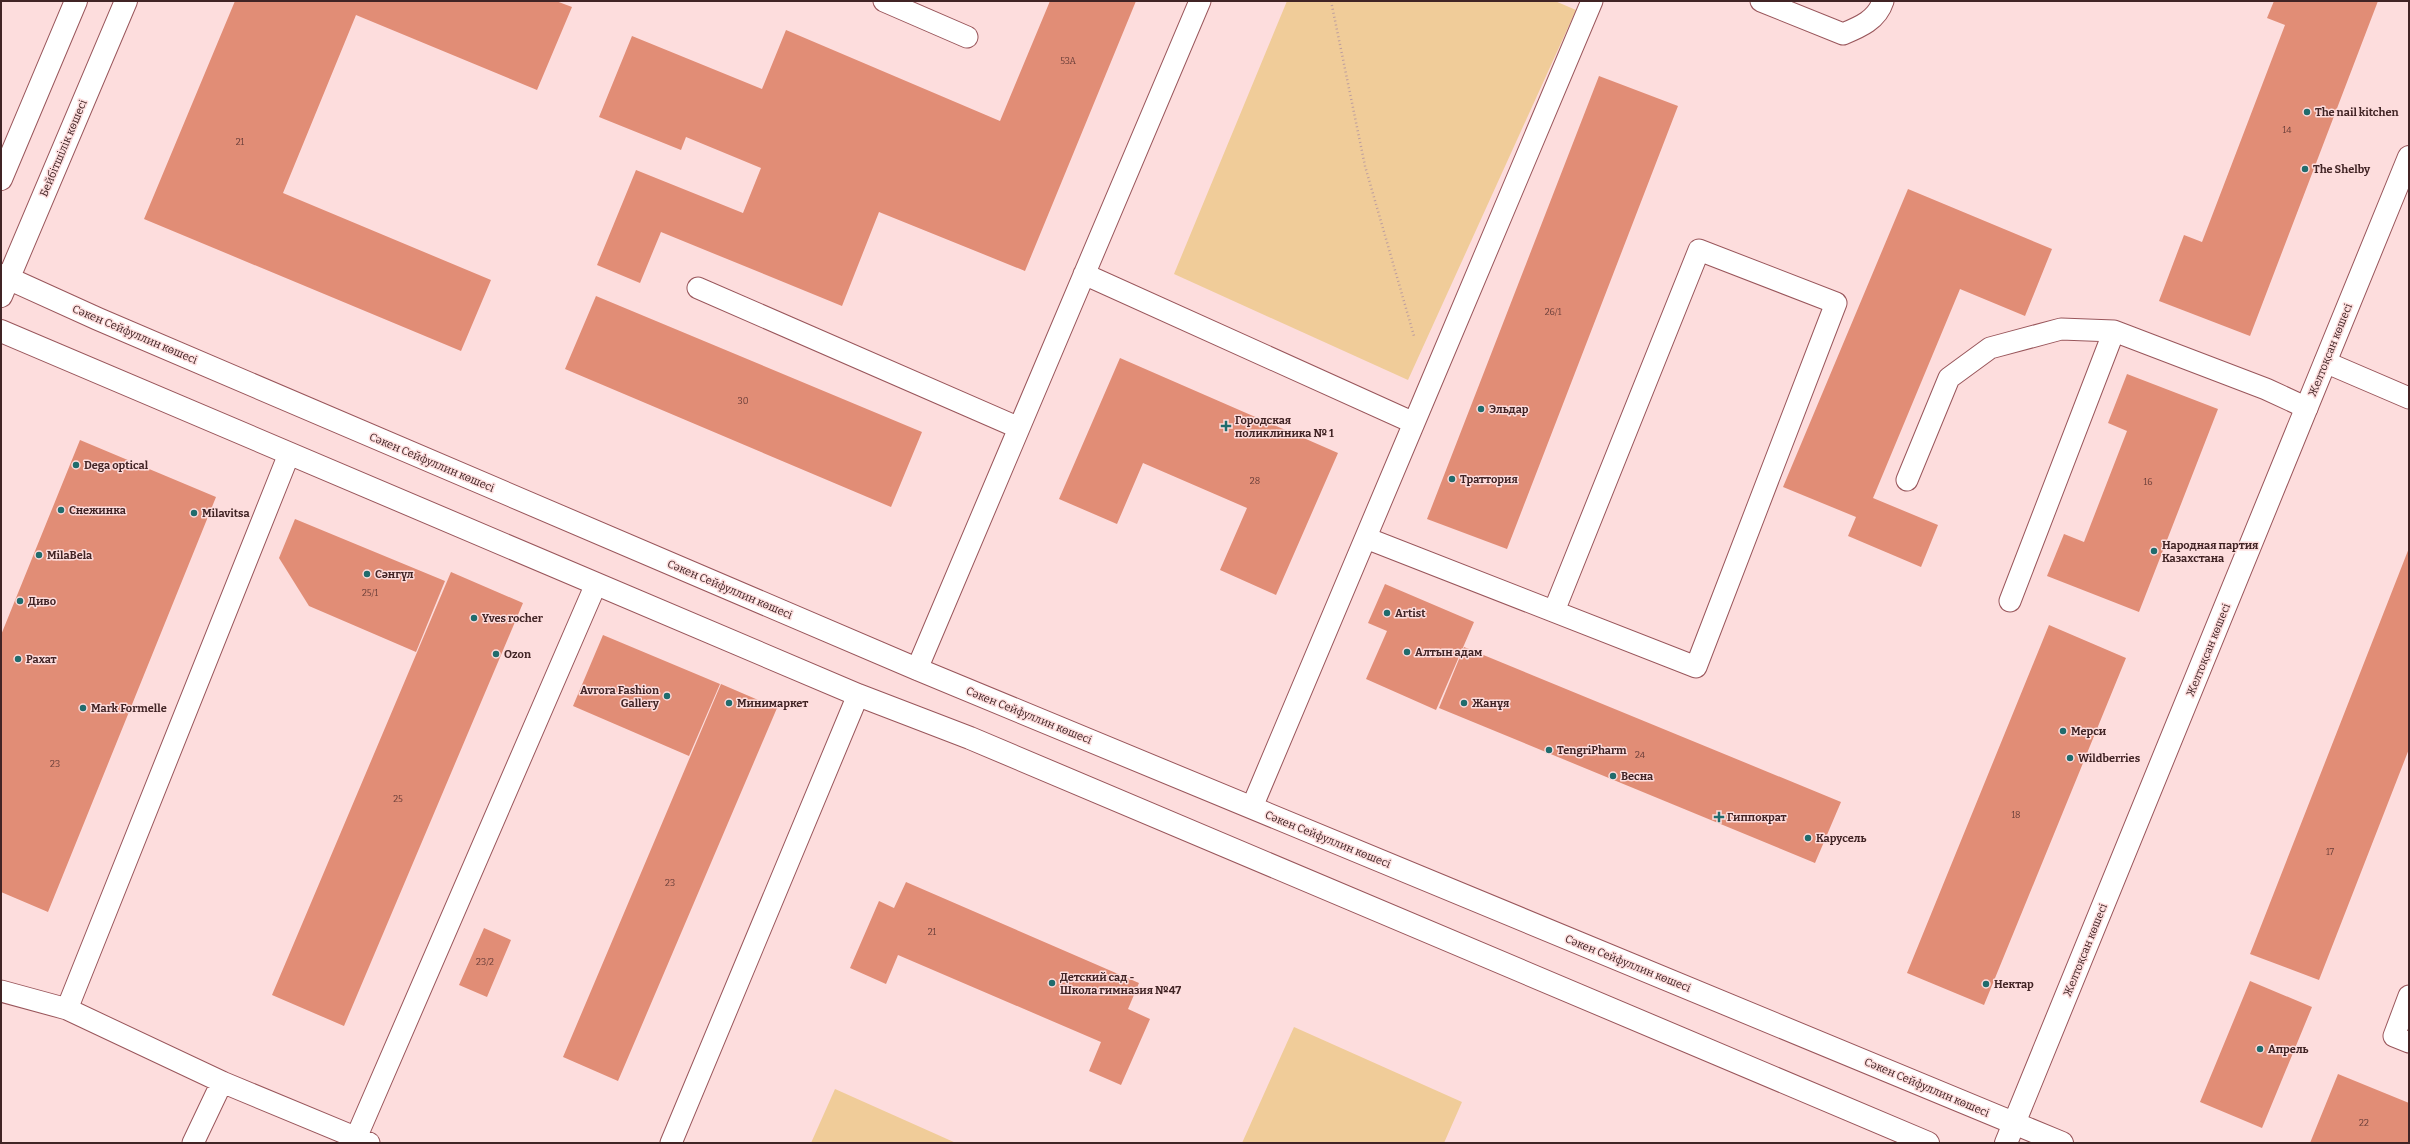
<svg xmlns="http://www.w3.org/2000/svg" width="2410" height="1144" font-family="Bitter,serif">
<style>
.green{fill:#f0cc99}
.building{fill:#e18d76}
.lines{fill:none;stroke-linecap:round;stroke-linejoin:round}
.service-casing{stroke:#99565b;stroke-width:23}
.tertiary-casing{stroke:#99565b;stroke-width:24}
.secondary-casing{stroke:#99565b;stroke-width:24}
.path{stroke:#bd9e9e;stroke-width:2.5;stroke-dasharray:1 3;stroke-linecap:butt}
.service{stroke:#fff;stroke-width:21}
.tertiary{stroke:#fff;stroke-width:22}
.secondary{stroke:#fff;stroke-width:22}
.poi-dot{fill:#206c6d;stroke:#fddddd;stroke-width:1.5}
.labels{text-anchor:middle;stroke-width:3;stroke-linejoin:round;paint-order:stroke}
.number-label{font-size:9px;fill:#693e39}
.poi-label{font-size:11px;font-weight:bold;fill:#412425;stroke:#fddddd;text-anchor:start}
.street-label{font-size:11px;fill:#412425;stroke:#fddddd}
</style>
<rect width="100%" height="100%" fill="#fddddd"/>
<!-- green -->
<path class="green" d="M1287,1h268l21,9 -168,370 -234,-106z
M1294,1027l168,75 -18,41h-202z
M835,1089l121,54h-145z"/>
<!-- building -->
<path class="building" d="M235,1h321l16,6 -35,83 -181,-75 -73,178 208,87 -30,71 -317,-132z
M1050,1h86l-111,270 -146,-59 -37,94 -181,-74 -21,51 -43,-18 39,-95 107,43 18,-45 -75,-31 -5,13 -82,-33 33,-81 130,53 24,-59 214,91z
M2274,1h104l-128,335 -91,-35 25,-66 18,7 83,-217 -18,-7z
M1599,76l79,30 -171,443 -80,-30z
M1908,189l144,60 -27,67 -65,-27 -87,209 65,27 -17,42 -73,-31 8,-19 -73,-30z
M596,296l326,136 -31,75 -326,-138z
M1120,358l218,95 -62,142 -56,-25 27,-62 -104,-45 -26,61 -58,-25z
M2127,374l91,35 -79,203 -92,-36 17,-42 20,8 43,-111 -19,-8z
M80,440l136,57 -168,415 -47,-20v-257z
M295,519l150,62 -29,71 -107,-46 -30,-48z
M2409,548v201l-90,231 -69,-26z
M451,572l72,31 -179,423 -72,-31z
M1385,584l89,38 -38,88 -70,-31 21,-48 -19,-8z
M2049,625l77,33 -142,347 -77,-32z
M603,635l117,49 -31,72 -116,-50z
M1464,647l377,155 -26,61 -376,-155z
M721,684l56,24 -159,373 -55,-24z
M906,882l233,101 -11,26 22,10 -29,66 -32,-14 12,-29 -203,-87 -12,29 -36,-16 29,-67 15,7z
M484,928l27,12 -24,57 -28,-12z
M2250,981l62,26 -50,121 -62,-26z
M2338,1074l71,29v40h-99z"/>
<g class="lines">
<defs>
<path id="service" d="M884,1l83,36
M1761,1l82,33c17,-7 34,-14 40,-33
M1084,274l330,149 -162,384
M698,288l321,140
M2325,362l84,36
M1414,423l178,-422
M1907,480l42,-102 41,-30 71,-19 53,2 152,58 41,19
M1366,538l330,129 140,-364 -137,-53 -145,361
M2010,601l104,-270
M917,669l283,-668
M1,991l66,18 155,73 147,61
M2409,996l-15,40 15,6
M67,1009l222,-555
M356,1138l240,-554
M193,1143l29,-61
M671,1143l187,-448"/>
<path id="tertiary" d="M2006,1143l403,-986"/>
<path id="secondary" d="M1,179l75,-178
M1,275l97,44 819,350 1145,474
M1,296l125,-295
M1,331l857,364 112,43 958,405"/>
</defs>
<!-- service casing -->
<use href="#service" class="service-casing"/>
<!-- tertiary casing -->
<use href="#tertiary" class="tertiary-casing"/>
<!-- secondary casing -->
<use href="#secondary" class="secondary-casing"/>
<!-- path -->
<path class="path" d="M1331,1l34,165 49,170"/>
<!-- service -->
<use href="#service" class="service"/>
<!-- tertiary -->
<use href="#tertiary" class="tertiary"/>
<!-- secondary -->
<use href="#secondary" class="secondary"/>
</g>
<!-- markers -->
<g class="poi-dot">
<circle cx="2307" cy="112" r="4"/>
<circle cx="2305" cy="169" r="4"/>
<circle cx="1481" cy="409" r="4"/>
<path d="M1224 420h4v4h4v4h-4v4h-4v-4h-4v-4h4z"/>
<circle cx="76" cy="465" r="4"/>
<circle cx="1452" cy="479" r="4"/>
<circle cx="61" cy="510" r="4"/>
<circle cx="194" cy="513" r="4"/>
<circle cx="2154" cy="551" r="4"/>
<circle cx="39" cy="555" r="4"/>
<circle cx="367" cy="574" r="4"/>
<circle cx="20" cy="601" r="4"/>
<circle cx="1387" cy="613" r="4"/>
<circle cx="474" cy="618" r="4"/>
<circle cx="1407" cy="652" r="4"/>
<circle cx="496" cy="654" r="4"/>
<circle cx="18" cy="659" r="4"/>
<circle cx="667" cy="696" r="4"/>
<circle cx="729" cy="703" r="4"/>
<circle cx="1464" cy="703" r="4"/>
<circle cx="83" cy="708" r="4"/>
<circle cx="2063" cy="731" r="4"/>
<circle cx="1549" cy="750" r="4"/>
<circle cx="2070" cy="758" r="4"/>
<circle cx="1613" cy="776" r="4"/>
<path d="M1717 811h4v4h4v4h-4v4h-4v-4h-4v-4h4z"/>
<circle cx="1808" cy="838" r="4"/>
<circle cx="1052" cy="983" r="4"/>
<circle cx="1986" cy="984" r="4"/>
<circle cx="2260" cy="1049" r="4"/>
</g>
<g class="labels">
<!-- number labels -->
<g class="number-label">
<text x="1068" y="64">53А</text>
<text x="2287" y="133">14</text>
<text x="240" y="145">21</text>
<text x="1553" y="315">26/1</text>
<text x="743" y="404">30</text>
<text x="1255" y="484">28</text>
<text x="2148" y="485">16</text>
<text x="370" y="596">25/1</text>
<text x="1640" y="758">24</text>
<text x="55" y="767">23</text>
<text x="398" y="802">25</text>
<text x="2016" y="818">18</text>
<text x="2330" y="855">17</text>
<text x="670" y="886">23</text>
<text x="932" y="935">21</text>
<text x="485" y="965">23/2</text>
<text x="2364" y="1126">22</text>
</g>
<!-- poi labels -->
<g class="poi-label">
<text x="2315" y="116">The nail kitchen</text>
<text x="2313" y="173">The Shelby</text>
<text x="1489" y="413">Эльдар</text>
<text x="1235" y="424">Городская<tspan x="1235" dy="13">поликлиника № 1</tspan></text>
<text x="84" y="469">Dega optical</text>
<text x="1460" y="483">Траттория</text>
<text x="69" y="514">Снежинка</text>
<text x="202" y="517">Milavitsa</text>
<text x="2162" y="549">Народная партия<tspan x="2162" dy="13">Казахстана</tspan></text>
<text x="47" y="559">MilaBela</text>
<text x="375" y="578">Сәнгүл</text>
<text x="28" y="605">Диво</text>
<text x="1395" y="617">Artist</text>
<text x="482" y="622">Yves rocher</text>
<text x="1415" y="656">Алтын адам</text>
<text x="504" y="658">Ozon</text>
<text x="26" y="663">Рахат</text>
<text x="659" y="694" text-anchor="end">Avrora Fashion<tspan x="659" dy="13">Gallery</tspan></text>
<text x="737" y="707">Минимаркет</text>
<text x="1472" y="707">Жанұя</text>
<text x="91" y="712">Mark Formelle</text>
<text x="2071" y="735">Мерси</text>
<text x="1557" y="754">TengriPharm</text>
<text x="2078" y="762">Wildberries</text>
<text x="1621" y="780">Весна</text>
<text x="1727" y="821">Гиппократ</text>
<text x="1816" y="842">Карусель</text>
<text x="1060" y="981">Детский сад -<tspan x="1060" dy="13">Школа гимназия №47</tspan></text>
<text x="1994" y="988">Нектар</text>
<text x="2268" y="1053">Апрель</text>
</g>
<!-- street labels -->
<g class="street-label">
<text transform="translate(63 148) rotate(-67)" y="4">Бейбітшілік көшесі</text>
<text transform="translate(135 334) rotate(23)" y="4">Сәкен Сейфуллин көшесі</text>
<text transform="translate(2330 350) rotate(-68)" y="4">Желтоқсан көшесі</text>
<text transform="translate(432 462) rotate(23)" y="4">Сәкен Сейфуллин көшесі</text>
<text transform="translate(730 589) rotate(23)" y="4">Сәкен Сейфуллин көшесі</text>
<text transform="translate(2208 650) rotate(-68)" y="4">Желтоқсан көшесі</text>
<text transform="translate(1029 715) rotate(22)" y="4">Сәкен Сейфуллин көшесі</text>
<text transform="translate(1328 839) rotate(22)" y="4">Сәкен Сейфуллин көшесі</text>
<text transform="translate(2085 950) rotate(-68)" y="4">Желтоқсан көшесі</text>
<text transform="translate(1628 963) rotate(22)" y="4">Сәкен Сейфуллин көшесі</text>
<text transform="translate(1927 1087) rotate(23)" y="4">Сәкен Сейфуллин көшесі</text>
</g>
</g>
<!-- border -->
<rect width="2410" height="1144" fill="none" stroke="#412425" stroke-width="4"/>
</svg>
